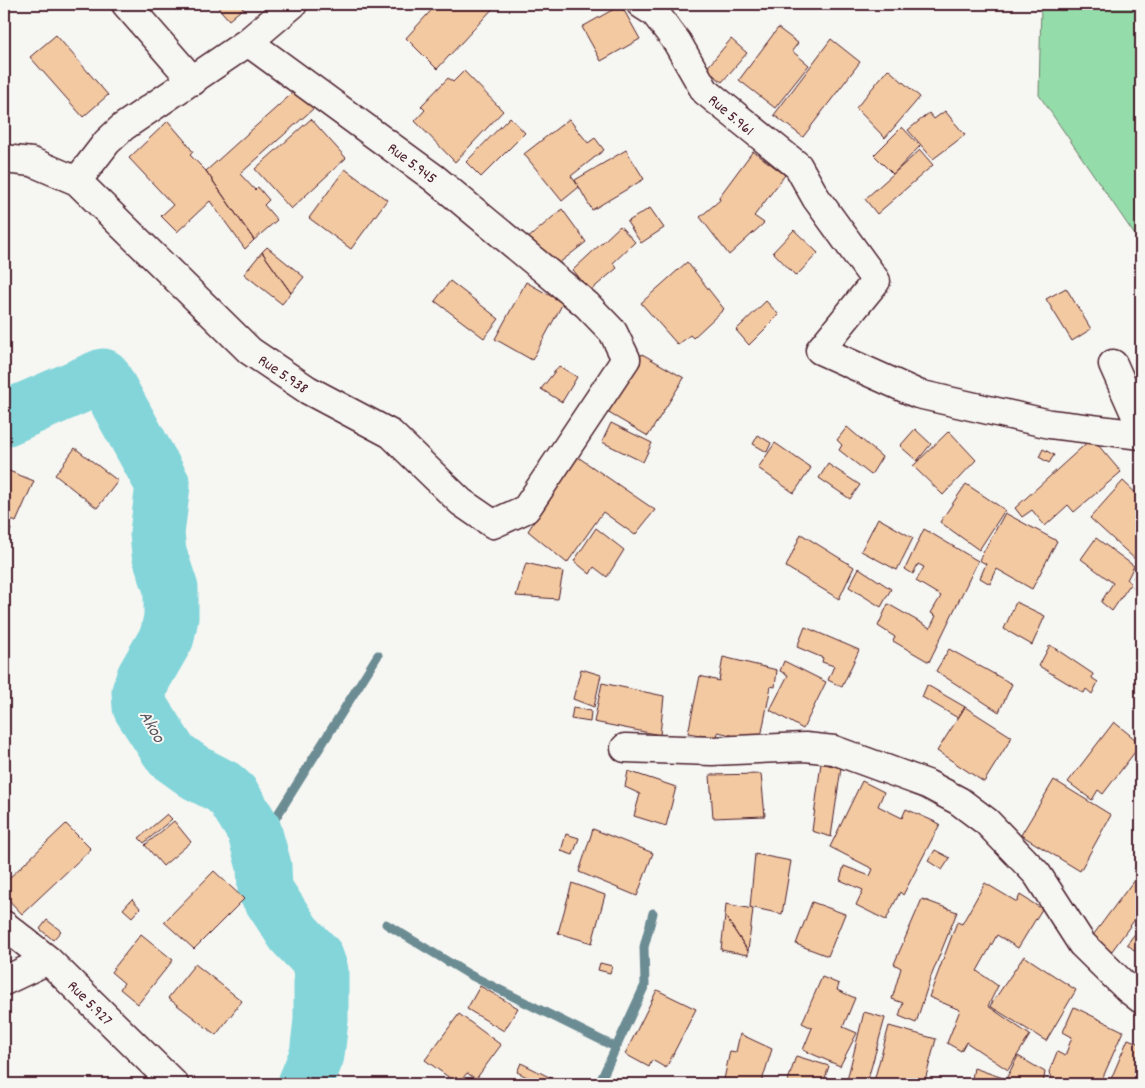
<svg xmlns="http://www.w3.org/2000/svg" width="1145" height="1088" font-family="Dekko,sans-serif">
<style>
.green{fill:#95dcab;stroke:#707e6b}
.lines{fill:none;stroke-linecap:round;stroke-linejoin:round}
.stream{stroke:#6c8c94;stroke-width:9}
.river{stroke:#83d5da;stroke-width:55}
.building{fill:#f3c9a2;stroke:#4a1f2b}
.street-casing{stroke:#4a1f2b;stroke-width:31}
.street{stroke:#f6f6f2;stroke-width:28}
.labels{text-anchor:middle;stroke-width:4;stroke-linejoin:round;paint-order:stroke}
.street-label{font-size:16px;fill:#4a1f2b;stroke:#f6f6f2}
.water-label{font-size:18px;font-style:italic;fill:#5b5660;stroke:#f6f6f2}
</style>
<rect width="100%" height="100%" fill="#f6f6f2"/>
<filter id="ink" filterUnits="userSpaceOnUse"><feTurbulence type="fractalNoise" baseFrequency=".02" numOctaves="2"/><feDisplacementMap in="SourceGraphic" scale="10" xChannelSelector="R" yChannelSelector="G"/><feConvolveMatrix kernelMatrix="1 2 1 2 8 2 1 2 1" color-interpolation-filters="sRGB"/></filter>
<g filter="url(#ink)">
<!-- green -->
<path class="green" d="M1041,4h100v240l-102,-149z"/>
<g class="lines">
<!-- stream -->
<path class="stream" d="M258,846l120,-191
M386,924l84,51 145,72
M599,1084l46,-99 -1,-38 9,-34"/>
<!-- river -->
<path class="river" d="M4,419l99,-43 60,109 -6,48 2,20 12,36v28l-4,20 -23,40 -5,15 1,15 31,48 25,18 27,14 10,9 21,34 10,36 1,24 29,44 22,23 5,14v49l-4,35 -12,29"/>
</g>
<!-- building -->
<path class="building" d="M215,4h33l-19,16z
M437,4l59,1 -59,64 -31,-31z
M621,5l19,34 -39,22 -19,-34z
M778,28l20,15 -6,8 17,14 -34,43 -36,-28z
M56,35l52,60 -25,22 -53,-60z
M731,39l16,14 -25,29 -16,-13z
M831,39l29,23 -57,75 -29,-22z
M888,69l32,28 -35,41 -29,-30z
M464,71l39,40 -48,51 -40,-41 10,-11 -4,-4 27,-28 5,4z
M297,89l17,19 -74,66 15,16 3,-3 11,13 -5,5 13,15 -23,20 -48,-69z
M945,111l20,24 -32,24 -25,-29 21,-17 5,6z
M510,117l15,16 -44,44 -15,-15z
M311,119l35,39 -55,51 -36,-40z
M569,119l19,24 7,-5 9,12 -33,26 8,11 -17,14 -38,-47z
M168,121l17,20 8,11 -3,3 16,16 48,69 -9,9 -35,-48 -33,31 -16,-16 12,-11 -44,-47z
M902,127l18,19 -27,28 -19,-19z
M626,150l18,29 -52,31 -17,-30z
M920,150l13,15 -56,49 -12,-15z
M753,151l32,24 -31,41 10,7 -35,32 -29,-38 20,-17 -1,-3z
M345,169l42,31 -36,49 -42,-31z
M650,208l14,20 -23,15 -14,-21z
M562,209l24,33 -32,25 -28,-27z
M620,226l15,16 -22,21 4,5 -27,23 -17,-21z
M794,230l24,23 -22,23 -23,-24z
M267,247l37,30 -13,16 -29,-41z
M262,252l29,41 -9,11 -38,-30z
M687,262l37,47 -31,29 -3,-3 -12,10 -37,-42z
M450,281l49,38 -15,19 -49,-37z
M526,282l37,21 -31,57 -37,-21z
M1066,288l25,41 -19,12 -26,-42z
M766,301l13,14 -30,30 -13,-15z
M642,354l42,24 -36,58 -41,-24z
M559,366l18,11 -15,25 -21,-13z
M611,423l41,20 -9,19 -41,-20z
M847,427l35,30 -11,18 -32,-25 3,-5 -5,-5z
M915,429l16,15 -14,17 -17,-15z
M949,431l27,29 -33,35 -30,-29z
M758,435l13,8 -4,9 -14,-8z
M1092,438l29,34 -47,40 -6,-7 -23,21 -13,-16 -10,7 -7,-9z
M775,443l36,25 -17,25 -36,-25z
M75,448l43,33 -21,27 -42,-33z
M1043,449l11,6 -5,8 -10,-6z
M572,453l83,57 -20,25 -32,-23 -36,51 -39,-32 31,-48z
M828,464l32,21 -10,14 -31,-21z
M4,469l30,12 -18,41 -12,-6z
M1123,481l18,17v55l-5,7 -46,-42z
M966,484l39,26 -26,40 -39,-28z
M1005,513l52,28 -25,48 -35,-20 -7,15 -10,-6 6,-14 -7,-4z
M878,518l35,20 -16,32 -36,-19z
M4,526l7,3 -7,18z
M596,528l28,22 -17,27 -13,-10 -4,7 -16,-13z
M924,529l54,32 -49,101 -36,-21 2,-4 -17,-11 10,-22 42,24 6,-12 -5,-3 10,-17 -25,-15 8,-14 -6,-3 -5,10 -8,-5z
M801,534l53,33 -15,32 -53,-32z
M1096,538l38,28 -7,14 4,3 -19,28 -11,-9 12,-19 -32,-24z
M526,563l37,9 -5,27 -42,-3z
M859,568l32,21 -10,18 -32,-20z
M1141,569v24l-8,-6 5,-6 -5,-3z
M1016,602l29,14 -13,29 -28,-16z
M805,627l54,23 -17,37 -14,-7 6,-14 -12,-4 1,-4 -26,-11z
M1050,645l43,29 -1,4 6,4 -6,12 -6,-5 -2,4 -45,-27z
M949,649l63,35 -13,28 -63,-41z
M723,657l54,13 -2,17 -4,-1 -11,56 -42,-10 -1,6 -29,-5 12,-57 19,5z
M784,661l42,21 -23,47 -33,-19 18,-35 -8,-4z
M581,669l20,6 -7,32 -21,-8z
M602,683l62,13 -4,39 -66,-13z
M927,685l38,22 -7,11 -36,-21z
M965,707l47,30 -28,45 -47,-31z
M573,708l18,3 -1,11 -19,-3z
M1114,722l27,22 -38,50 -5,-4 -6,10 -24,-18z
M821,763l20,5 -10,69 -19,-6z
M628,771l48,16 -10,39 -32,-10 6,-22 -15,-7z
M761,774l4,42 -52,2 -3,-43z
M1054,780l57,35 -31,56 -59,-36z
M862,781l22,11 -6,14 24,12 4,-9 34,15 -37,71 -3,-3 -14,28 -30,-15 7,-15 -23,-10 4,-14 26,10 3,-7 -43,-22z
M167,814l5,5 -28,24 -5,-5z
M174,821l17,21 -28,24 -18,-21z
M66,824l25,25 -69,65 -18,-19v-12z
M593,829l60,24 -16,43 -58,-24z
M566,834l13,4 -6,17 -12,-4z
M935,850l15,8 -8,12 -14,-9z
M755,854l36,7 -9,53 -32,-7z
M214,871l30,28 -50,50 -30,-27z
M1140,872l1,39 -35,48 -18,-17z
M572,883l33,12 -13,48 -34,-10z
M985,883l32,19 3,-7 22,14 -24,39 -21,-13 -20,36 21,15 -10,20 42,29 -22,35 -42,-28 -5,9 -14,-8 13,-33 -31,-13 28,-75 5,2z
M132,899l8,9 -8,9 -9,-8z
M922,899l35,13 -27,67 -14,44 -17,-7 4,-13 -11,-4 9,-31 -7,-4z
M812,902l33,12 -17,42 -32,-12z
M726,904l27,5 -5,42 -23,-35z
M725,916l23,35v4l-27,-5z
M47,920l14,11 -8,9 -13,-11z
M1141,926v30l-14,-12z
M141,934l32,26 -35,44 -18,-15 4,-6 -13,-11z
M1024,956l52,34 -30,51 -56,-35z
M600,963l12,3 -2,7 -12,-3z
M195,964l47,37 -26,34 -48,-37z
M822,977l17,7 -2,6 18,8 -12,29 14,6 -17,33 -37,-16 9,-22 -10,-5z
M480,986l38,22 -14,23 -37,-22z
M657,990l39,19 -30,59 -14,-8 -3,7 -24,-13z
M1074,1007l49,24 -23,53h-47l-4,-12 8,-20 8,4 7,-19 -9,-5z
M864,1012l21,6 -17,61 6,2 15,-55 47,13 -12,45h-22l-9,-3 -1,3h-46z
M459,1014l42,31 -25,34 -9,-6 -9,11 -33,-24z
M740,1034l32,15 -11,35h-38l7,-33 6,1z
M1128,1039l13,5v40h-18l-12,-5z
M796,1056l33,10 -6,18h-36z
M1018,1056l27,16 -2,12h-72l3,-16 32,11z
M521,1063l36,18 -2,3h-14l-24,-12z"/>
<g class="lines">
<defs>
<path id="street" d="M126,4l67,77
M641,4l14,9 22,29 28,49 93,75 18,32 60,83 -56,69 98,44 132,30 91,11
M248,42l-125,85 -16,15 -30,39 173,170 58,39 83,44 70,68 32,22 33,-15 100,-150 -13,-27 -26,-27 -153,-127 -186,-136 45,-38
M4,159l28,3 45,19
M1113,364l28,63
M625,748l87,3 93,-4 29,3 93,34 32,17 28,21 50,52 45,70 46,45 13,10
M4,925l44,35 126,124
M4,981l44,-21"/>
</defs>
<!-- street casing -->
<use href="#street" class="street-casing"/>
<!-- street -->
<use href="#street" class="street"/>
</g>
</g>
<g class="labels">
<!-- street labels -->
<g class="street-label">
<text transform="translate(732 114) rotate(40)" y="6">Rue 5.961</text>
<text transform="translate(413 162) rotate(37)" y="6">Rue 5.945</text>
<text transform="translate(284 373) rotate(34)" y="6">Rue 5.938</text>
<text transform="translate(91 1002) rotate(45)" y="6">Rue 5.927</text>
</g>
<!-- water labels -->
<g class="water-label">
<text transform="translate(153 726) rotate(60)" y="6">Akoo</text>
</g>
</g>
<!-- margin -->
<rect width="1145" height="1088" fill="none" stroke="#f6f6f2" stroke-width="20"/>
<rect x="10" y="10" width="1125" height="1068" fill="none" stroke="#4a1f2b" stroke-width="2" filter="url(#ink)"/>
</svg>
